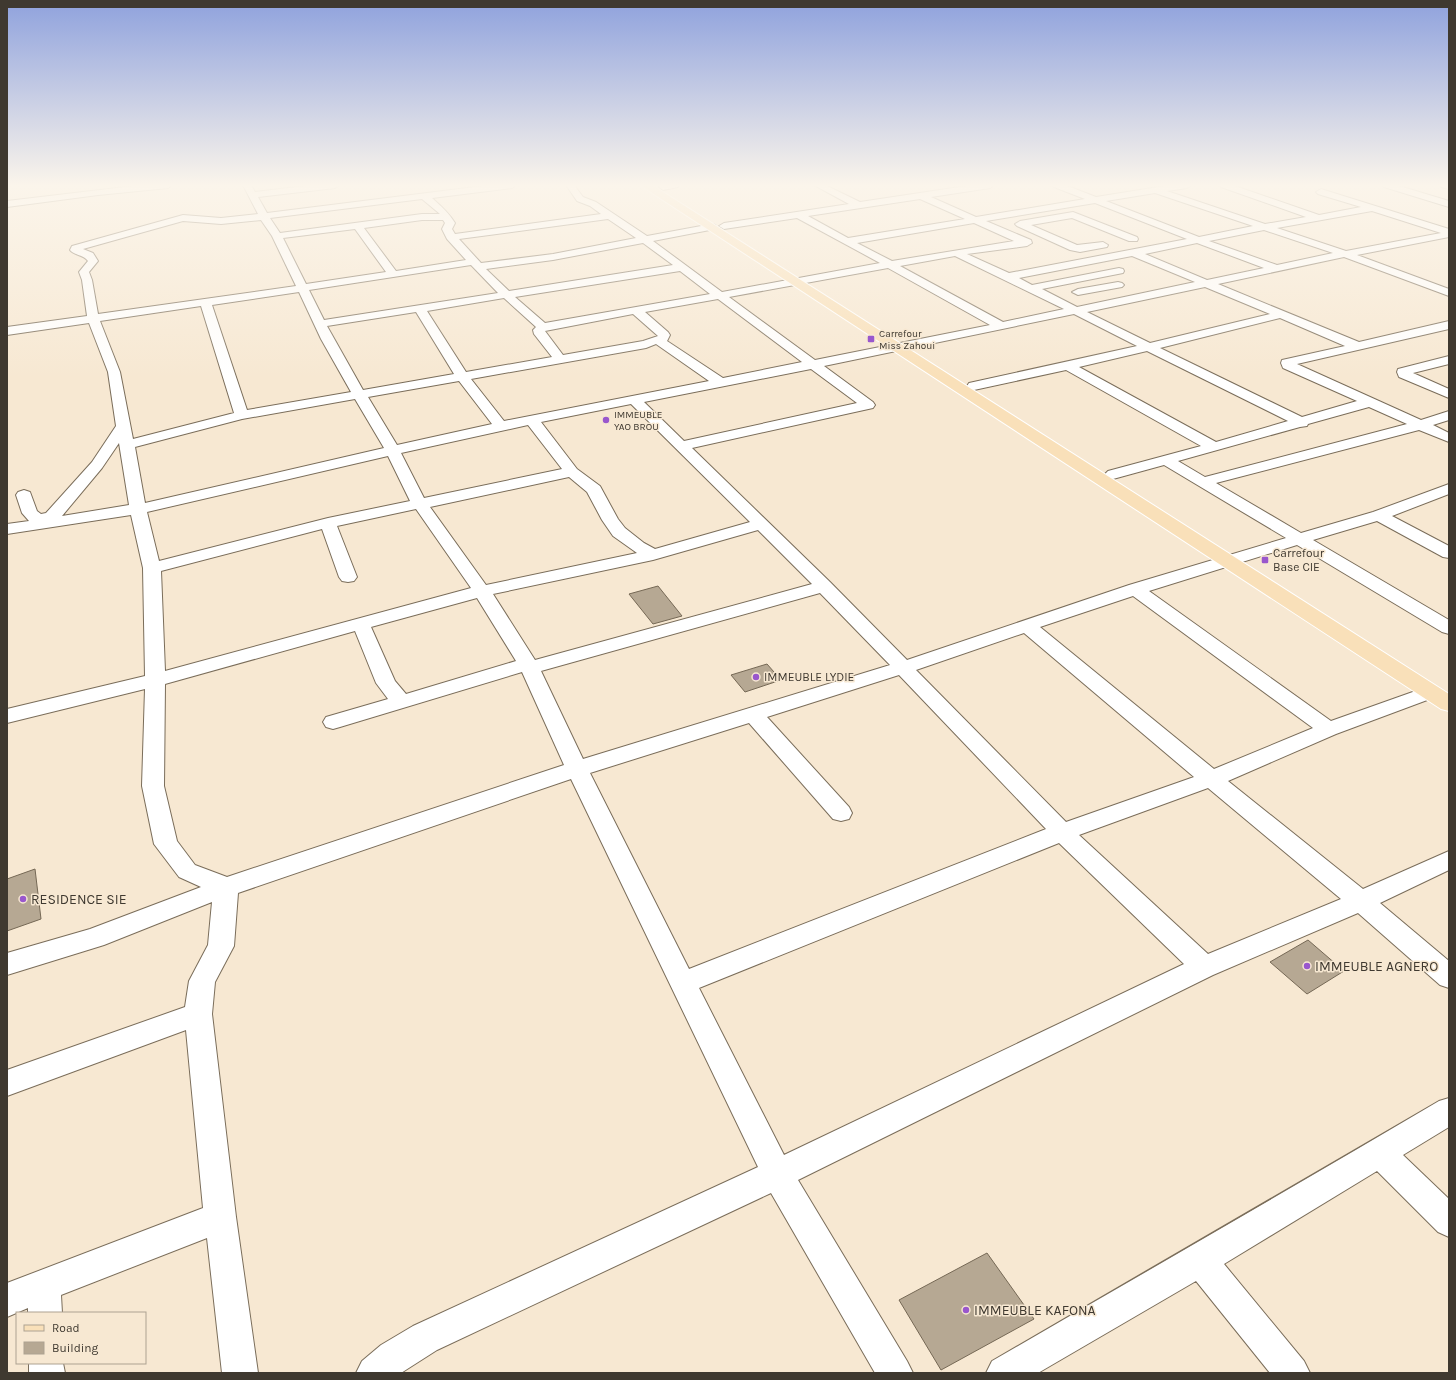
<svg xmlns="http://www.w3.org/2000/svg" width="1456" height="1380" font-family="Karla,sans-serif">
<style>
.building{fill:#b6a893;stroke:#756855}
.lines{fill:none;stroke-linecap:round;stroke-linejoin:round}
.minor-casing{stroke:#7a6d5a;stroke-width:2}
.major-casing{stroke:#fff;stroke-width:2}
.minor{fill:#fff;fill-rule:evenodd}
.major{fill:#f9e0b9;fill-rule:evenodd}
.poi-dot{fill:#9957cd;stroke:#f7e8d2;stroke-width:1.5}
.labels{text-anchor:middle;stroke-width:3;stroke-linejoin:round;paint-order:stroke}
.far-poi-label{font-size:10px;fill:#3f3930;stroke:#f7e8d2;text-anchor:start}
.poi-label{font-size:12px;fill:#3f3930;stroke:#f7e8d2;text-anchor:start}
.near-poi-label{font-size:14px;fill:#3f3930;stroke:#f7e8d2;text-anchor:start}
</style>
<rect width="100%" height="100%" fill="#f7e8d2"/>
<!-- building -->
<path class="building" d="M658,586l24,30 -29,8 -24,-30z
M767,664l14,16 -36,12 -14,-17z
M35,869l6,50 -34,12v-52z
M1308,940l36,31 -37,23 -37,-32z
M987,1253l47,66 -93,51 -42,-70z"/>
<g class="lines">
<defs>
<path id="minor" d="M142,185h30l-4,3 -70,7 -91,12v-6z
M243,185h8l4,7 58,-7h26l-4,3 -77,9 9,16 224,-28h25l-4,3 -80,10c9,8 17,15 23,25l-3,6 3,5 146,-20 -11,-8 -13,-5 -11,-16h8l9,12 13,5 51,34 65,-12 3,1 2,2 -2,2 -62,12 69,51 158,-29 -83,-45 -73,11 -5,-3 5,-3 125,-19 -35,-19h11l35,17 113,-17h21l-4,3 -59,9 45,20 109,-18 -31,-12 -1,-2h12l31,12 75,-12h20l-4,3 -20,3 98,33 41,-7 -85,-30 -1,-2h12l87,30 42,-8 -43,-13 -2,-2 5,-3 128,40v8l-92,18 92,34v7l-105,-39 -126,27 141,58 90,-21v8l-152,35 124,56 28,-9v9l-16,5 16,8v9l-30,-12 -203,53 85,50 72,-21 76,-28v10l-57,22 57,30v12l-6,-1 -66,-36 -64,19 136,80v14l-7,-2 -145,-87 -148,46 182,130 93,-33 7,-2 7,2 3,4 -3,4 -102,38 -108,47 135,108 86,-38v19l-69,33 69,58v27l-9,-3 -82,-72 -145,62 -415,205 109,181 6,12h-38l-104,-180 -334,157 -36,23h-45l6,-12 19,-16 32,-19 345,-159 -187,-388 -333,114 -4,53 -19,36 -3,32 24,203 22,156h-36l-15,-135 -146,57 1,18h-34v-5l-21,9v-34l196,-75 -17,-178 -179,66v-26l178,-63 4,-26 19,-36 4,-43 -108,43 -97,30v-22l83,-24 111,-42 -22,-10 -25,-33 -12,-58 3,-97 -138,34v-14l138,-33 -2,-108 -12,-53 -124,19v-10l22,-3 -7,-8 -6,-18 2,-3 6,-2 6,2 7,19 4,3 5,-1 46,-51 24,-36 -8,-54 -19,-49 -82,12v-8l80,-11 -5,-36 -3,-8 9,-11c-5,-7 -13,-5 -18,-11l2,-4 111,-31 38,3 37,-4zM1155,193l98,33 -54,11 -93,-36zM422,199l18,15h-18l-142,19 -10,-15zM920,199l45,20 -117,19 -40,-22zM1095,203l92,36 -178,34 -42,-19 60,-8 5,-3 -1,-3 -45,-19zM1372,211l69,22 -95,18 -69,-23zM608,219l28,19 -83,16 -72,9 -22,-24zM261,220l11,16 24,50 -198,28 -6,-34 -3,-8 9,-11 -5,-8 -10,-4 100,-28 38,3zM422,220h21l2,3 -3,6 5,10 19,21 -70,11 -32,-43zM974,223l40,18 -122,20 -35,-18zM355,229l31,43 -80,12 -23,-46zM1264,230l69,23 -56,12 -68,-24zM643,243l30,22 -164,26 -23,-22 67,-9zM1197,243l67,25 -57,12 -62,-26zM955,256l109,53 -61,13 -103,-56zM1132,256l63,26 -118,25 -35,-18 81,-16 1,-2 -1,-2 -4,-1 -87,17 -13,-7zM471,265l27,28 -174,27 -15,-30zM888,268l102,57 -175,35 -86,-63zM680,271l30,23 -165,29 -30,-26zM1205,287l65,27 -120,29 -63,-31zM299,292l22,47 30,53 -104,18 -35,-105zM504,298l32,29 -3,3 1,4 18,23 -86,15 -39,-61zM718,299l84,63 -79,16 -56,-37 3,-6 -2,-3 -23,-20zM201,306l33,107 -101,26 -13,-67 -20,-51zM416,312l38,62 -91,16 -36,-64zM633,314l25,22 -15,5 -80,14 -18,-24zM1074,314l63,32 -168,37 -2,3 2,3 5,1 92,-20 135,76 -93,25 -3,3 3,3 5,2 51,-14 122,73 -157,47 -222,75 -77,-78 -138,-134 181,-40 2,-3 -2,-3 -49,-36zM1280,318l65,28 -63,14 -1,3 2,5 74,33 -55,16 -142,-69zM656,344l53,37 -205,40 -33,-42 175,-31zM1147,351l141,70 -72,21 -137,-75zM811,369l46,34 -173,38 -40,-39zM459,381l33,43 -95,21 -29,-48zM355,399l29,49 -239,55 -10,-56 107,-28zM631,404l119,118 -95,27 -11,-6 -19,-15 -7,-9 -18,-33 -23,-17 -36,-47zM1369,407l38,17 -202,53 -27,-16 122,-34 7,-1 1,-2zM528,425l34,44 -138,29 -23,-45zM119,443l10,62 -67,11 40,-48zM388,456l22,45 -82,17 -169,43 -12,-49zM569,477l18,15 15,28 11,16 24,17 -151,32 -56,-78zM416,509l55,79 -306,83 -4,-100 161,-42 17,48 3,4 6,1 6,-1 3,-4 -20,-51zM758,530l54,54 -277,76 -42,-66 160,-34zM820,593l70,72 -307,94 -42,-88zM1133,596l180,132 -99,41 -174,-142zM477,598l39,63 -110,33 -11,-13 -24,-54zM355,631l21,52 12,16 -62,18 -3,5 3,5 7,2 7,-2 182,-55 42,93 -337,112 -32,-12 -18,-24 -13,-55 1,-102zM1024,633l170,144 -128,45 -150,-152zM899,675l147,154 -357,140 -99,-196 159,-50 84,96 8,2 8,-2 3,-6 -3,-6 -82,-90zM1208,788l133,111 -133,55 -129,-119zM1059,843l125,121 -400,191 -85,-167z
M661,185h18l-1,2 -15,3 -4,-3z
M1383,185h13l53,16v6l-65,-20z
M1440,185h9v4l-8,-2z
M1073,212l64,25 1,2 -1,2h-8l-57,-23 -41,7 46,20 26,-3 5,3 -1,2 -27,5 -10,-2 -53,-24 -2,-2 5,-3z
M1118,282l4,1 2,2 -2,2 -44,8 -6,-3 6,-3z
M1449,356v8l-36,9 36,16v9l-50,-21 -2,-5 1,-3z
M1449,1098v29l-46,28 46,44v38l-11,-5 -61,-61 -153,93 80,97 6,12h-40l-74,-92 -158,92h-52l6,-12c149,-86 298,-172 447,-260z
M29,1363h34l2,10h-36z"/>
<path id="major" d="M640,185h12l797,509v17l-8,-2z"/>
</defs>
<!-- minor casing -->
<use href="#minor" class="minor-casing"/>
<!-- major casing -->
<use href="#major" class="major-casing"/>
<!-- minor -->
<use href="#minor" class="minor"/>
<!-- major -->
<use href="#major" class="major"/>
</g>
<!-- sky -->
<linearGradient id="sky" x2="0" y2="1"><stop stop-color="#8fa2dd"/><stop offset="0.49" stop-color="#fbf5eb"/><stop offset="1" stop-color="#fbf5eb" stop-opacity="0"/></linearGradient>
<rect width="1456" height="378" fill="url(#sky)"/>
<!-- markers -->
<g class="poi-dot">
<rect x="867" y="335" width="8" height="8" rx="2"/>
<circle cx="606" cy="420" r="4"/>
<rect x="1261" y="556" width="8" height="8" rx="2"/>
<circle cx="756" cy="677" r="4"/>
<circle cx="23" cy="899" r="4"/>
<circle cx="1307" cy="966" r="4"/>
<circle cx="966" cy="1310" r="4"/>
</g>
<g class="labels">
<!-- far-poi labels -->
<g class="far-poi-label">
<text x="879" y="337">Carrefour<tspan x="879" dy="12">Miss Zahoui</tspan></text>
<text x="614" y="418">IMMEUBLE<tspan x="614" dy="12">YAO BROU</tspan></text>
</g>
<!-- poi labels -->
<g class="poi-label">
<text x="1273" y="557">Carrefour<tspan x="1273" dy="14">Base CIE</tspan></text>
<text x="764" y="681">IMMEUBLE LYDIE</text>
</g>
<!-- near-poi labels -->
<g class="near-poi-label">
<text x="31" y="904">RESIDENCE SIE</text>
<text x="1315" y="971">IMMEUBLE AGNERO</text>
<text x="974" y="1315">IMMEUBLE KAFONA</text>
</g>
</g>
<!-- border -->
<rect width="1456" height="1380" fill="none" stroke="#3f3930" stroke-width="16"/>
<!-- legend -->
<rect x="16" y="1312" width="130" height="52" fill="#f7e8d2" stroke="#ada291"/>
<rect x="24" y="1325" width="20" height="6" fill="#f9e0b9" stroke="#ada291"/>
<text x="52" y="1332" font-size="12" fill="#3f3930">Road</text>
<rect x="24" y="1342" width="20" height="12" fill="#b6a893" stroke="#ada291"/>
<text x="52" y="1352" font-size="12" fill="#3f3930">Building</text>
</svg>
